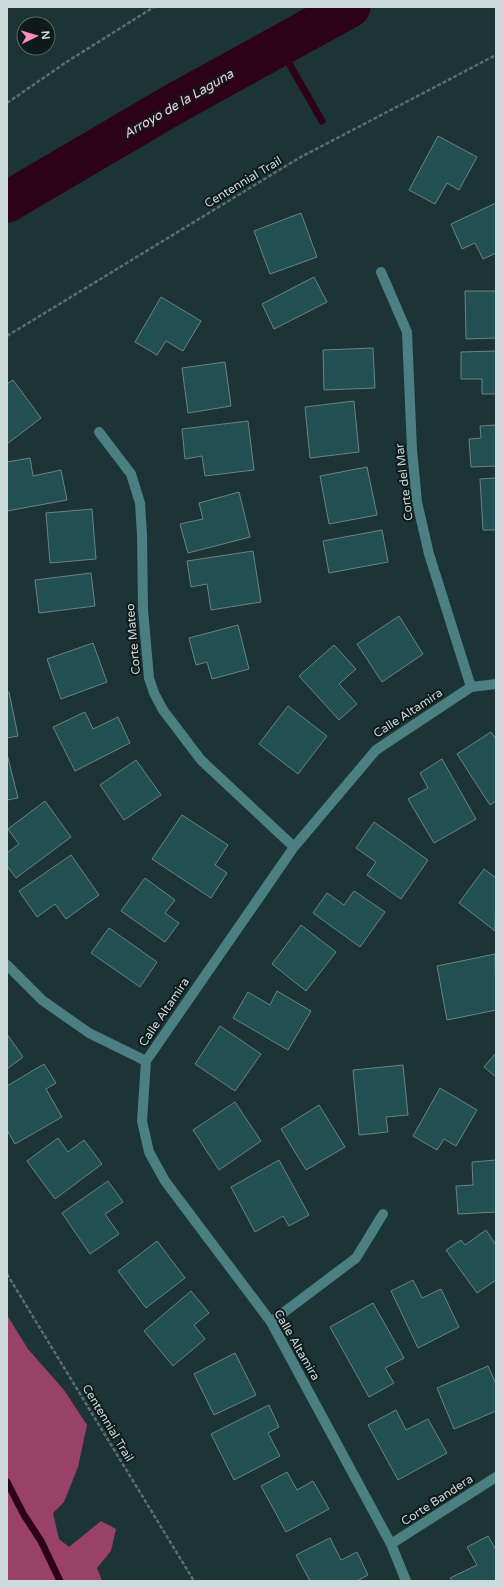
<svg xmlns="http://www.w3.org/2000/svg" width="503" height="1588" font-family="'Varela Round',sans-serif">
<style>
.forest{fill:#994166}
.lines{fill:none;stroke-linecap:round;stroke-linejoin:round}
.stream{stroke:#2d0217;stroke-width:7}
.river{stroke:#2d0217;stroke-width:41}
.building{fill:#214f52;stroke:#698385}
.path{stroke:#5a6e70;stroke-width:2.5;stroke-dasharray:4 2;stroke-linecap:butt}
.minor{stroke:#4b7f82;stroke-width:10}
.labels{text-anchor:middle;stroke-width:4;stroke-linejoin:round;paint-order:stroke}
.street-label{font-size:12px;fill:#ccdadb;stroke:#0f1a1b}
.water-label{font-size:13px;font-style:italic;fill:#fcc9da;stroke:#0f1a1b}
</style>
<rect width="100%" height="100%" fill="#1c3436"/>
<!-- forest -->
<path class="forest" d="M7,1315l21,34 36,41 23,35 -9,42 -14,35 -11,11 6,26 10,8 32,-26 15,8 -5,22 -14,17 5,13h-95z"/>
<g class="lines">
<!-- stream -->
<path class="stream" d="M279,46l43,75
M7,1482l17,33 17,26 19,40"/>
<!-- river -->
<path class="river" d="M7,202l167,-98 176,-97"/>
</g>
<!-- building -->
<path class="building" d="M438,136l39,21 -18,33 -12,-7 -12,21 -26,-14z
M496,203v50l-13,6 -8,-16 -13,6 -11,-25z
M301,213l16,44 -47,17 -16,-43z
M314,277l13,25 -53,27 -12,-25z
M465,291h31v47l-30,1z
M161,297l40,24 -18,30 -17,-10 -9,14 -22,-13z
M373,348l2,40 -51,2 -1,-40z
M496,351v43h-14v-15h-21v-27z
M225,362l6,44 -43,7 -6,-45z
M13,380l28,38 -34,26v-60z
M354,401l5,51 -49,6 -5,-51z
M248,421l6,49 -49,6 -3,-20 -17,3 -3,-30z
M496,425v41l-25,1 -2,-28 12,-1 -1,-12z
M30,458l3,18 28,-6 6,30 -60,11v-49z
M367,467l10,48 -48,9 -9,-48z
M496,478v52h-13l-3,-51z
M239,492l11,45 -62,16 -8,-29 23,-5 -4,-16z
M92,509l4,50 -46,4 -4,-50z
M382,530l6,32 -59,11 -6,-32z
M253,551l8,51 -50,8 -4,-26 -16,3 -4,-26z
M91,573l4,33 -56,7 -4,-33z
M399,616l24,38 -41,28 -25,-38z
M238,625l11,44 -37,10 -5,-17 -11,3 -7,-27z
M93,643l14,39 -46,17 -14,-40z
M334,645l22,24 -17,15 18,20 -18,16 -40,-44z
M7,692h2l9,44 -11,2z
M288,706l39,30 -29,38 -39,-30z
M85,712l8,17 25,-12 12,26 -55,28 -22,-44z
M491,732l5,7v62l-6,4 -33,-51z
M7,754l11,44 -11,2z
M442,759l34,60 -42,24 -26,-44 20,-11 -8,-15z
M136,760l25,35 -37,25 -24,-35z
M45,801l26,36 -55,41 -9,-12v-13l12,-9 -11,-15z
M182,815l46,30 -13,20 12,8 -16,25 -59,-39z
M374,822l54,38 -27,39 -34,-24 9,-13 -20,-14z
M71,855l28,40 -33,24 -11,-15 -18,13 -18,-26z
M484,869l12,9 -1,53 -36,-28z
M145,878l30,22 -10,13 14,10 -14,19 -44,-31z
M354,891l31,21 -25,35 -47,-34 14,-20 17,12z
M301,925l35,27 -30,39 -34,-27z
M109,928l48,34 -17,25 -49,-34z
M495,954l1,56 -49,10 -10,-54z
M277,991l34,20 -23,39 -55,-32 15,-26 22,13z
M220,1026l41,28 -26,37 -40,-27z
M7,1034l16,23 -16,12z
M496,1053v24l-12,-10z
M44,1064l12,19 -10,6 16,28 -47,27 -8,-14v-44z
M403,1065l5,50 -22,2 2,15 -29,3 -6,-65z
M440,1088l37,22 -21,36 -12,-7 -7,11 -24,-14z
M235,1102l26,39 -42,29 -26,-40z
M319,1105l26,42 -39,23 -25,-41z
M58,1138l10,14 16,-12 18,24 -47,35 -28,-38z
M279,1160l30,55 -20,11 -6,-10 -28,16 -24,-45z
M496,1160v52l-38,2 -2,-28 17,-1 -1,-23z
M108,1181l15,21 -18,12 14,20 -29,20 -28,-41z
M486,1230l10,15v35l-19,13 -31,-43 15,-10 4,5z
M157,1241l28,37 -39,30 -28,-37z
M413,1280l9,18 19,-9 18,38 -41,21 -27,-57z
M191,1291l18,22 -15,12 11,14 -32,27 -29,-35z
M373,1303l31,55 -19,10 9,15 -25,14 -39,-70z
M235,1353l21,42 -42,20 -20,-41z
M488,1366l8,18v27l-42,18 -17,-41z
M269,1405l10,22 -11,6 12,23 -46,24 -23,-46z
M396,1410l10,20 22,-11 19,34 -49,27 -30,-55z
M287,1472l10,18 16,-9 16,28 -43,23 -25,-46z
M488,1536l8,14v31h-44l-2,-3 27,-13 -10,-18z
M330,1538l11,22 16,-8 11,23 -11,6h-47l-14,-26z"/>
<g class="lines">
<!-- path -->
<path class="path" d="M7,103l61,-42 86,-54
M7,336l292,-178 197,-103
M7,1274l187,307"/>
<!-- minor -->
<path class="minor" d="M381,272l26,60 5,118 5,52 12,52 42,133
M99,432l32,42 9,29 2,32 1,75 6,68 5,15 9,17 38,50 93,87
M7,965l35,35 47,33 57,28
M271,1322l85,-64 27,-44
M391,1544l105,-67
M406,1581l-15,-37 -120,-222 -106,-141 -16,-29 -7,-31 4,-60 148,-214 82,-97 95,-63 25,-3"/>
</g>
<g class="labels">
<!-- street labels -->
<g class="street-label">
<text transform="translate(243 182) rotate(-31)" y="4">Centennial Trail</text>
<text transform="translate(404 482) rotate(-97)" y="4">Corte del Mar</text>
<text transform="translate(133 639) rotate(-95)" y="4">Corte Mateo</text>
<text transform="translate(408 713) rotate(-33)" y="4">Calle Altamira</text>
<text transform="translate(164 1012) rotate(-56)" y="4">Calle Altamira</text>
<text transform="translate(297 1345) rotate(60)" y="4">Calle Altamira</text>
<text transform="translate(108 1423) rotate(59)" y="4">Centennial Trail</text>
<text transform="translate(437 1500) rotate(-33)" y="4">Corte Bandera</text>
</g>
<!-- water labels -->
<g class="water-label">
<text transform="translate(178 103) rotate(-30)" y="5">Arroyo de la Laguna</text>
</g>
</g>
<!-- border -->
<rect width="503" height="1588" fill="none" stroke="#ccdadb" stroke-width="16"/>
<!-- north arrow -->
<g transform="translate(36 36) rotate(85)"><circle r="19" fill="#0f1a1b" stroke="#5b6768"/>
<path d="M0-3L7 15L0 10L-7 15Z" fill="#ff8eba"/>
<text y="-6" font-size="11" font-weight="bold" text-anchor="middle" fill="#ccdadb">N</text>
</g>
</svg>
